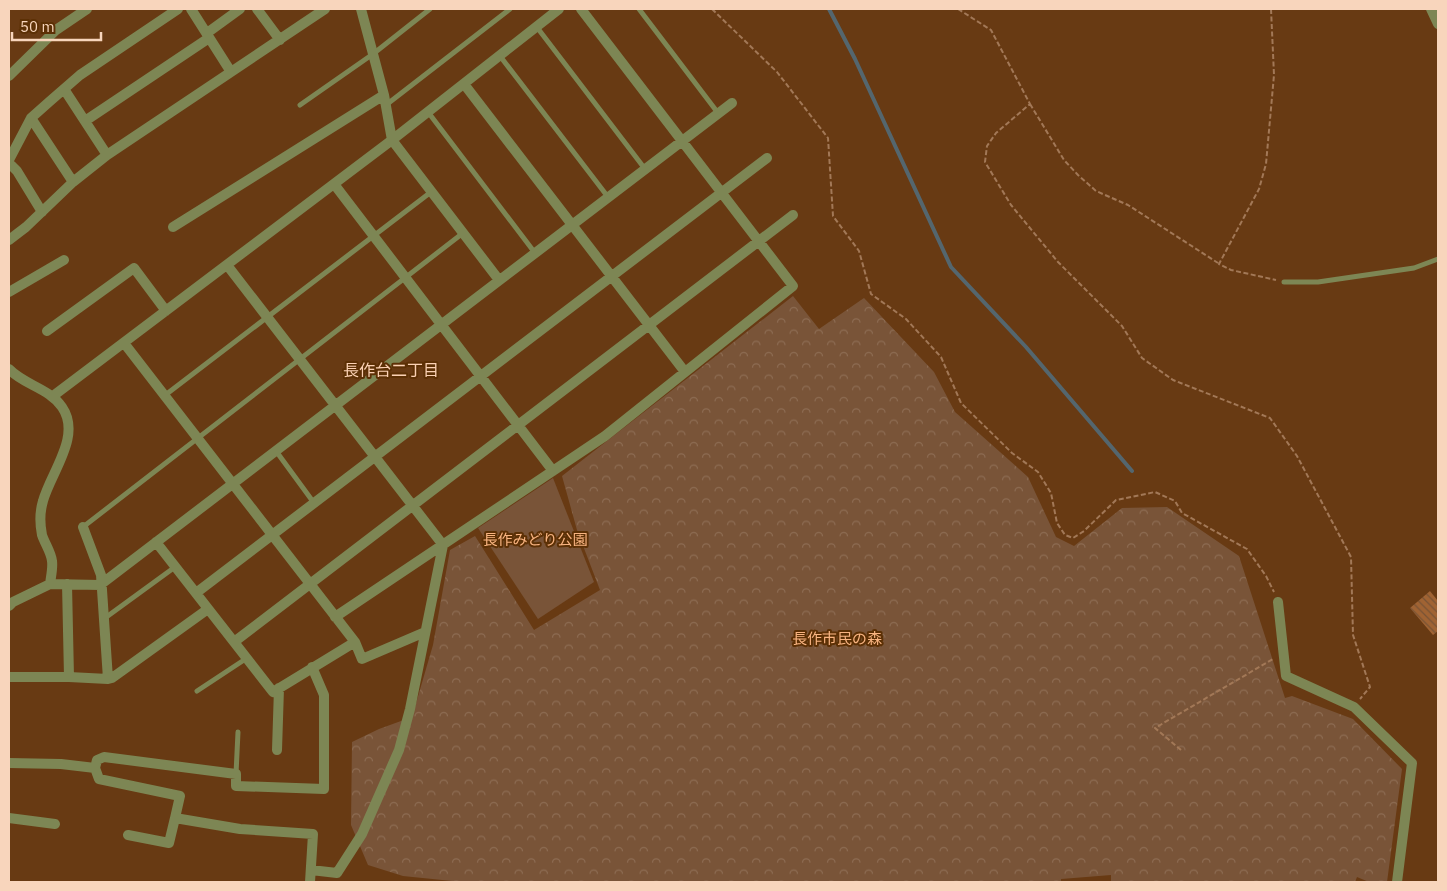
<svg xmlns="http://www.w3.org/2000/svg" width="1447" height="891" font-family="'IBM Plex Sans','Noto Sans JP',sans-serif">
<style>
.forest{fill:url(#forest-crowns)}
.park{fill:#795438}
.lines{fill:none;stroke-linecap:round;stroke-linejoin:round}
.stream{stroke:#54666e;stroke-width:4}
.building{fill:url(#building-back-hatch)}
.path{stroke:#a27857;stroke-width:2;stroke-dasharray:5 2.5;stroke-linecap:butt}
.service{stroke:#7d8654;stroke-width:5}
.minor{stroke:#7d8654;stroke-width:10}
.labels{text-anchor:middle;stroke-width:4;stroke-linejoin:round;paint-order:stroke}
.park-label{font-size:15px;fill:#f9b481;stroke:#5c3005}
.neighbourhood-label{font-size:16px;fill:#fbd1b4;stroke:#5c3005}
</style>
<defs>
<pattern id="forest-crowns" width="20" height="18" patternUnits="userSpaceOnUse" patternTransform="scale(1.25)"><rect width="20" height="18" fill="#795438"/><path d="M2 6a3 3 0 1 1 6 0M12 15a3 3 0 1 1 6 0" fill="none" stroke="#8d6c53"/></pattern>
<pattern id="building-back-hatch" width="6" height="6" patternUnits="userSpaceOnUse" patternTransform="scale(1.25)"><rect width="6" height="6" fill="#a06333"/><path d="M-1 5l2 2M0 0l6 6M5-1l2 2" fill="none" stroke="#795335"/></pattern>
</defs>
<rect width="100%" height="100%" fill="#683a13"/>
<!-- forest -->
<path class="forest" d="M793,296l26,33 45,-31 70,74 21,40 73,65 28,60 18,9 48,-38 45,-1 72,49 46,142 7,-2 61,23 49,50 -15,113h-18l-12,-5 -2,5h-244v-7l-50,4v3h-599l-59,-6 -35,-11 -17,-40 1,-83 27,-13 33,-12 21,-72 17,-95 25,-14 59,94 66,-40 -23,-60 -15,-54z"/>
<!-- park -->
<path class="park" d="M553,478l41,104 -56,37 -60,-91z"/>
<g class="lines">
<!-- stream -->
<path class="stream" d="M829,9l26,50 96,208 75,80 106,124"/>
</g>
<!-- building -->
<path class="building" d="M1430,591l8,10v30l-5,4 -23,-27z"/>
<g class="lines">
<!-- path -->
<path class="path" d="M712,9l65,63 51,66 5,78 26,35 12,43 35,25 35,38 20,46 51,50 26,19 13,21 6,30 8,12 8,3 11,-7 32,-31 39,-8 20,9 7,12 65,36 19,27 8,16
M958,9l33,21 39,74 -34,29 -9,13 -2,16 26,43 47,57 64,64 20,32 31,22 97,38 27,38 54,101 2,78 17,52 -10,12
M1271,9l3,66 -8,89 -7,25 -40,75 12,6 45,10
M1030,104l34,56 14,15 18,16 32,14 90,58
M1181,750l-26,-22 118,-69"/>
<!-- service -->
<path class="service" d="M639,9l79,104
M536,26l109,143
M500,56l108,141
M300,105l73,-51 57,-45
M386,105l124,-96
M428,112l107,141
M1284,282h34l96,-14 24,-9
M164,396l267,-204
M276,451l38,52
M83,527l380,-294
M105,618l70,-51
M197,691l50,-33
M236,774l2,-42"/>
<!-- minor -->
<path class="minor" d="M191,9l40,63
M257,9l23,31
M361,9l23,86 8,45 107,140
M1431,9l7,15
M207,33l33,-24
M9,76l47,-46 31,-21
M464,84l221,288
M64,89l43,66
M31,118l42,64
M85,121l124,-83
M9,160l22,-42 18,-16 31,-27 98,-66
M9,163l8,8 25,41
M334,184l219,287
M173,227l211,-132
M9,240l17,-13 47,-45 34,-27 218,-146
M227,265l216,280 -33,164 -11,41 -37,84 -25,39 -26,-3
M9,292l55,-32
M47,331l87,-63 32,43
M124,343l231,299 7,17 63,-27
M9,369c15,16 40,19 53,38 20,29 -11,65 -19,94 -3,10 -3,24 -1,34 3,9 9,17 10,26 1,7 -1,15 -2,23l-37,18 -4,4
M53,396l339,-256 167,-131
M83,527l18,48 7,104
M156,542l117,150 82,-50
M50,584l50,1 632,-482
M67,584l2,93
M196,593l571,-435
M1278,602l8,74 68,31 58,56 -15,119
M335,617l270,-181 188,-150 -212,-277
M234,642l559,-427
M9,677h60l39,2 4,-1 96,-69
M277,750l2,-62
M9,763l52,1 34,4 4,11 81,17 -5,22 65,11 73,5 -3,48
M95,768l2,-8 7,-3 132,17v12l88,3v-94l-12,-28
M9,818l46,6
M128,835l41,8 6,-25"/>
</g>
<g class="labels">
<!-- park labels -->
<g class="park-label">
<text x="535" y="545">長作みどり公園</text>
<text x="837" y="644">長作市民の森</text>
</g>
<!-- neighbourhood labels -->
<g class="neighbourhood-label">
<text x="391" y="376">長作台二丁目</text>
</g>
</g>
<!-- border -->
<rect width="1447" height="891" fill="none" stroke="#f8d5bc" stroke-width="20"/>
<!-- scale -->
<path d="M12 32v8h89v-8" fill="none" stroke="#f8d5bc" stroke-width="2.5"/>
<text x="20" y="32" font-size="15" fill="#f8d5bc" stroke="#5c3005" stroke-width="4" paint-order="stroke">50 m</text>
</svg>
